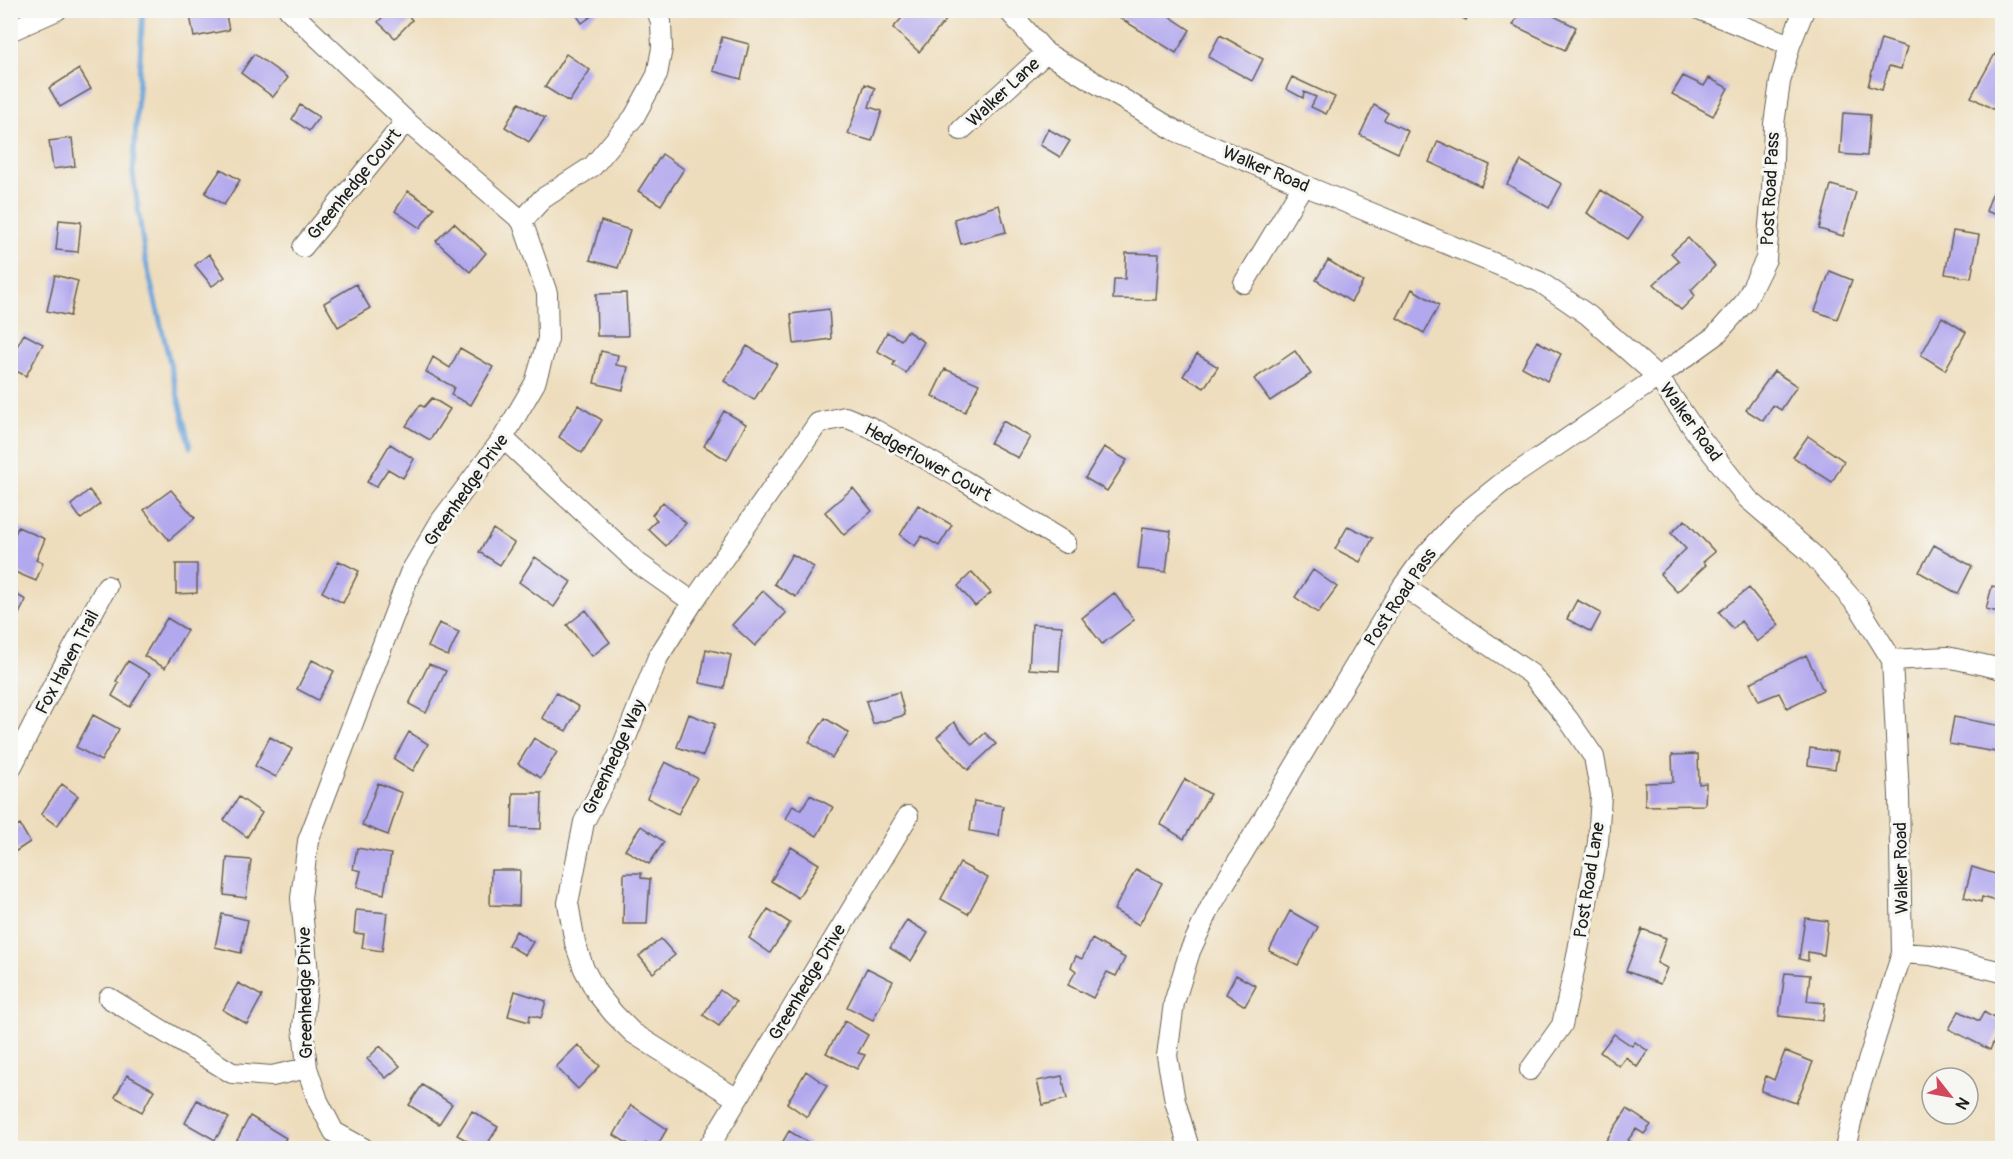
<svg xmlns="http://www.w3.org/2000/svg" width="2013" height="1159" font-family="Pangolin,sans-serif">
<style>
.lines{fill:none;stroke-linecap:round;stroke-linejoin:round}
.stream{stroke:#69a2d8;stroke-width:5}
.building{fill:#b2a8ee}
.minor-casing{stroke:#666054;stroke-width:22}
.minor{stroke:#fff;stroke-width:20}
.labels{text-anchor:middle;stroke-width:6;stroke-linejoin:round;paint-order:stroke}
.street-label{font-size:18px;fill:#1c1c1c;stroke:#f6f6f2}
</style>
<rect width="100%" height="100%" fill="#f6f6f2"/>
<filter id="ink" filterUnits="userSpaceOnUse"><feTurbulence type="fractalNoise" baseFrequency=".0167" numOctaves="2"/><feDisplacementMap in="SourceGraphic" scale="12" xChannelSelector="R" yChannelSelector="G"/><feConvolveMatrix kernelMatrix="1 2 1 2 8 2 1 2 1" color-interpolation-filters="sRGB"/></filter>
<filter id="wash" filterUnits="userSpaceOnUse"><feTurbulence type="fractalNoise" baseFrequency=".008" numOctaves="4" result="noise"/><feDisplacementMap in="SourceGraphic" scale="24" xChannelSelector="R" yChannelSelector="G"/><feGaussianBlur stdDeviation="1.35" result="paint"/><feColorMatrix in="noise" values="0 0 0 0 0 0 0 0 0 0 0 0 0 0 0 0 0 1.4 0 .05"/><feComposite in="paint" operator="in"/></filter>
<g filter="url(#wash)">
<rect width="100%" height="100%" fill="#eeddbc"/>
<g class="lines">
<!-- stream -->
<path class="stream" d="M143,10l-10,163 12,85 45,189"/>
</g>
<g id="blocks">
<!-- building -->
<path class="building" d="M189,10h36l4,20 -35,7z
M389,10h14l9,10 -17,18 -17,-16z
M573,10h27l-18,13z
M909,10h25l12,10 -27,32 -26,-24z
M1124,10h36l30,20 -14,23 -56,-35z
M1448,10h23l-5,10z
M1521,10h21l34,17 -11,23 -52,-25z
M1220,35l43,24 -11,22 -44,-24z
M722,37l27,7 -8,35 -28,-8z
M1881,39l26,8 -6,22 -12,-3 -7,24 -14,-4z
M254,54l34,24 -15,19 -32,-24z
M566,54l24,16 -21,32 -24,-15z
M1995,54l7,4v56l-31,-17z
M79,69l12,20 -31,18 -11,-19z
M1683,76l21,10 5,-8 19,10 -15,28 -41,-22z
M1292,77l43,20 -9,17 -15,-7 5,-10 -12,-5 -1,6 -17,-9z
M865,84l10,4 -6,19 13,4 -10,30 -24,-7z
M519,103l26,15 -16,24 -24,-15z
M300,105l19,12 -10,14 -17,-12z
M1374,105l14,8 -4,7 24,11 -10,22 -38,-18z
M1843,113l27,2 -3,41 -27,-2z
M1048,129l22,12 -10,16 -20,-12z
M72,138l3,28 -22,3 -4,-28z
M1438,141l52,24 -9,21 -52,-24z
M662,154l22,15 -23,36 -23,-14z
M1521,161l41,23 -13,24 -42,-24z
M221,169l19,11 -16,25 -19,-12z
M2001,169h1v48l-16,-6z
M1831,185l25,7 -13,44 -24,-7z
M1601,190l42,27 -15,22 -41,-26z
M408,191l26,17 -14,20 -25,-17z
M999,205l7,27 -45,12 -7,-25z
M59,220l22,2 -3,30 -22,-2z
M601,221l29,9 -12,38 -28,-8z
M454,223l32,30 -16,19 -34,-31z
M1953,231l26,4 -8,43 -26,-4z
M1688,238l27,28 -24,24 4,6 -14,14 -27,-26 25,-23 -8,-8z
M1126,253l33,1 -3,46 -43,-1 1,-20h11z
M209,254l16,23 -13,9 -17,-21z
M1328,260l35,22 -12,20 -35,-22z
M1830,271l22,9 -15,39 -22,-8z
M55,275l23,6 -8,35 -23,-5z
M356,284l14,24 -32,19 -14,-24z
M1412,289l27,16 -15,28 -27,-15z
M626,293l2,43h-31l-1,-42z
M829,309l2,30 -37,5 -3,-30z
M1942,317l24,15 -21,38 -24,-15z
M907,331l17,11 -18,31 -13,-8 2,-4 -18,-10 10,-19 14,8z
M24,334l19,10 -17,32 -16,-8v-9z
M1537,341l24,13 -14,27 -25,-14z
M747,346l30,18 -23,36 -30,-19z
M460,348l33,19 -22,38 -20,-10 3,-8 -28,-15 7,-15 17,11z
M601,351l17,4 -2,10 12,2 -5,23 -29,-7z
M1295,351l16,23 -41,27 -16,-22z
M1197,354l21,13 -14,21 -21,-12z
M945,369l34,15 -14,28 -33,-16z
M1774,371l23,15 -16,24 -8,-5 -10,16 -17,-11z
M432,398l18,11 -20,31 -24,-14 14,-21 4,2z
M578,405l24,15 -20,33 -23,-16z
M724,411l22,13 -19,36 -23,-14z
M1003,421l27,16 -12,21 -28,-15z
M1808,436l36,25 -12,21 -39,-25z
M390,444l24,15 -11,19 -15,-9 -12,18 -9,-5z
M1104,447l23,13 -20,31 -22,-13z
M853,488l19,23 -28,24 -19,-23z
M89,490l11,14 -19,15 -10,-14z
M171,490l24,28 -26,22 -25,-30z
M663,502l23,21 -20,23 -18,-17 9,-9 -5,-5z
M918,505l34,20 -13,21 -17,-10 -7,10 -15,-11z
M1685,520l30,32 -12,10 3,3 -29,27 -17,-18 26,-25 -15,-16z
M1348,526l25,12 -13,24 -25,-13z
M18,527l27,12 -9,21 7,3 -7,18 -26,-11v-24z
M1143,527l28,4 -5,41 -28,-3z
M493,529l21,14 -14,22 -21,-13z
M1934,545l38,21 -14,28 -39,-22z
M792,554l22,13 -18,30 -22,-13z
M535,557l36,25 -17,25 -35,-25z
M339,561l20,10 -16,32 -21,-11z
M176,564h21v29l-21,1z
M1313,570l24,17 -19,26 -23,-16z
M972,572l19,21 -16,13 -17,-20z
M1992,586l10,2v25l-16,-4z
M1749,588l30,37 -22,17 -16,-21 -8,8 -14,-17z
M10,591l16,9 -16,31z
M763,591l23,22 -31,33 -23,-21z
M1114,593l20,27 -32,24 -20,-26z
M1577,600l24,13 -10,19 -24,-13z
M586,610l24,32 -18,14 -25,-31z
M167,618l20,12 -22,38 -21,-12z
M439,623l20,9 -11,24 -20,-9z
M1032,624l30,2 -3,45 -30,-2z
M706,649l25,6 -7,33 -24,-5z
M1806,655l17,35 -36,18 -8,-15 -20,8 -9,-18z
M312,660l22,11 -16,29 -21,-11z
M128,661l22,13 -20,33 -18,-11 7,-13 -3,-2z
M429,664l17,7 -20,42 -17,-9z
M899,692l6,23 -32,9 -7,-23z
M556,693l23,14 -13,24 -24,-13z
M689,714l26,10 -12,32 -26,-9z
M93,715l26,14 -18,32 -25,-14z
M1954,717l48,9v27l-53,-9z
M825,718l24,15 -17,25 -23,-16z
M954,722l18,23 13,-12 11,11 -28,26 -31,-33z
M409,732l19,12 -15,27 -19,-12z
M270,737l22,12 -16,28 -21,-11z
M534,738l23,14 -16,26 -23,-14z
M1810,748l28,4 -3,17 -27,-4z
M1698,754l1,30 7,-1 -1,22 -60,1v-23l28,-1 -1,-27z
M665,762l32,16 -19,36 -31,-16z
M1185,779l25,15 -26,45 -24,-15z
M378,783l24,10 -14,42 -26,-10z
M62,784l16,12 -21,30 -16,-12z
M513,793h29l-1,36 -29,-1z
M810,795l23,12 -16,29 -31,-17 7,-14 8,5z
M239,797l23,16 -15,24 -23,-17z
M974,801l29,5 -4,30 -29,-5z
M20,825l10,17 -20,13v-24z
M641,826l23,16 -15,22 -24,-14z
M791,847l28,17 -21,34 -27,-17z
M357,848l34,6 -7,40 -27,-7 4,-16 -8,-2z
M227,858l24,2 -5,38 -22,-3z
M960,863l28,15 -20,36 -27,-15z
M1972,867l30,9v27l-20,-6 -1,5 -17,-5z
M1136,869l26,14 -23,42 -25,-15z
M491,870h29l-1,36 -29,-1z
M624,873h17v5l9,1 -3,45h-24z
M768,909l22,14 -20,30 -21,-15z
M356,910l31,3 -5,38 -20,-3 2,-14 -10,-1z
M1290,911l28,16 -20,38 -29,-14z
M222,914l26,6 -7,33 -26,-6z
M1805,918l23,3 -4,34 -16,-3v9l-9,-2z
M907,920l21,13 -17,28 -21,-13z
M1642,929l24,9 -9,25 10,5 -7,16 -34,-13z
M516,931l17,11 -8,13 -17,-10z
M661,939l14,16 -22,18 -14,-17z
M1092,939l33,19 -9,18 -9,-4 -14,26 -25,-13 8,-14 -5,-4 5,-11 6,3z
M867,968l26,13 -20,39 -26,-13z
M1785,973l25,2 -3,26 18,2 -2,18 -44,-5z
M1236,975l20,11 -11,20 -19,-12z
M238,983l24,13 -15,28 -24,-14z
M720,990l16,12 -17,24 -16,-11z
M515,991l31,10 -5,17 -11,-3 -1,7 -21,-6z
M1959,1011l20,10 5,-9 18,11 -12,27 -41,-21z
M845,1021l23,14 -10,18 7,2 -8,14 -31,-16z
M1614,1034l18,12 3,-4 13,9 -11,16 -11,-10 -7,9 -19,-14z
M578,1045l22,21 -22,23 -22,-22z
M380,1046l20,20 -14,12 -19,-19z
M1785,1051l28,11 -17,41 -35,-12 5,-15 8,4z
M806,1071l21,15 -20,31 -20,-14z
M127,1075l27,15 -12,22 -27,-15z
M1062,1076l5,23 -24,6 -6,-24z
M422,1085l30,19 -13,20 -30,-19z
M197,1100l32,18 -14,22 -30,-17z
M631,1105l36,24 -11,19 -10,-5 -4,5h-7l-21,-13z
M1627,1109l24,16 -7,9 -8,-5 -8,11 12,8h-39z
M472,1111l26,16 -13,21h-5l-23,-13z
M250,1116l36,22 -6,10h-42l-4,-2z
M789,1131l20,12 -4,5h-26z"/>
</g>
</g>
<g filter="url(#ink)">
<use href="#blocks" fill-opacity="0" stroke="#666054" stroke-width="1.5"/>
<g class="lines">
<defs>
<path id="minor" d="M289,10l117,111 116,100 25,72 1,46 -13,44 -32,55 -63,84 -30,51 -102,268 -7,57 7,76 -5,53 4,41 11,33 16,31 29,16
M1008,10l38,43 130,78 127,54 237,97 48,33 70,62 40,58 50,64 63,54 48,54 33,53 7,135 3,158 -43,137 -14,58
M1701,10l89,35
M10,31l47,-21
M961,130l85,-77
M522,221l20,-22 51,-33 41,-49 23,-42 5,-27 -1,-26 -4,-12
M303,247l103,-126
M1244,283l59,-98
M503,438l136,126 54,38 -35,55 -39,98 -35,67 -16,81 7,40 9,26 13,24 17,21 19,19 104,66
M1403,586l128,88 37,45 26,38 7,38 -3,48 -23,123 -13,59 -32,45
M693,602l125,-179 27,-6 25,10 93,53 103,63
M1892,660l55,-3 55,12
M10,770l46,-90 51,-94
M1902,953l29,2 71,17
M109,998l123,75 40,3 35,-8
M708,1148l200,-332
M1189,1148l-14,-47 -8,-45 7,-53 16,-52 21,-45 192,-320 21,-29 38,-42 40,-32 156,-106 57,-41 30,-34 21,-43 6,-67 2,-68 6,-42 10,-37 14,-35"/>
</defs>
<!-- minor casing -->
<use href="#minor" class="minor-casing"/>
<!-- minor -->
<use href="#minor" class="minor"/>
</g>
</g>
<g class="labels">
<!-- street labels -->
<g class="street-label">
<text transform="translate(1003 92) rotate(-43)" y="6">Walker Lane</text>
<text transform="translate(1266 169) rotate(23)" y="6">Walker Road</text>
<text transform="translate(354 184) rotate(-51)" y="6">Greenhedge Court</text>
<text transform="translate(1770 189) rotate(-87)" y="6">Post Road Pass</text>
<text transform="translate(1691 422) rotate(54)" y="6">Walker Road</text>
<text transform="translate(928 462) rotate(29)" y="6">Hedgeflower Court</text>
<text transform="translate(466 490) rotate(-55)" y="6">Greenhedge Drive</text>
<text transform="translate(1400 597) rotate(-56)" y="6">Post Road Pass</text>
<text transform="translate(67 662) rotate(-62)" y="6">Fox Haven Trail</text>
<text transform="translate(614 757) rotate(-65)" y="6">Greenhedge Way</text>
<text transform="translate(1901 868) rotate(-91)" y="6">Walker Road</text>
<text transform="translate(1589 880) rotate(-81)" y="6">Post Road Lane</text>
<text transform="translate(807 982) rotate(-59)" y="6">Greenhedge Drive</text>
<text transform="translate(305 993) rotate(-91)" y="6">Greenhedge Drive</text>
</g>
</g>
<!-- margin -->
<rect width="2013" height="1159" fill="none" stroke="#f6f6f2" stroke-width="36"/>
<!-- north arrow -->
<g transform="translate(1950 1096) rotate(121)"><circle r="28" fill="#f6f6f2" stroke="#9f9f9c" stroke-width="1.5"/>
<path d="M0-4.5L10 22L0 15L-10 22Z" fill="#d1495b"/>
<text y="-9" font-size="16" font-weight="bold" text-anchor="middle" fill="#1c1c1c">N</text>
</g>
</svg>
